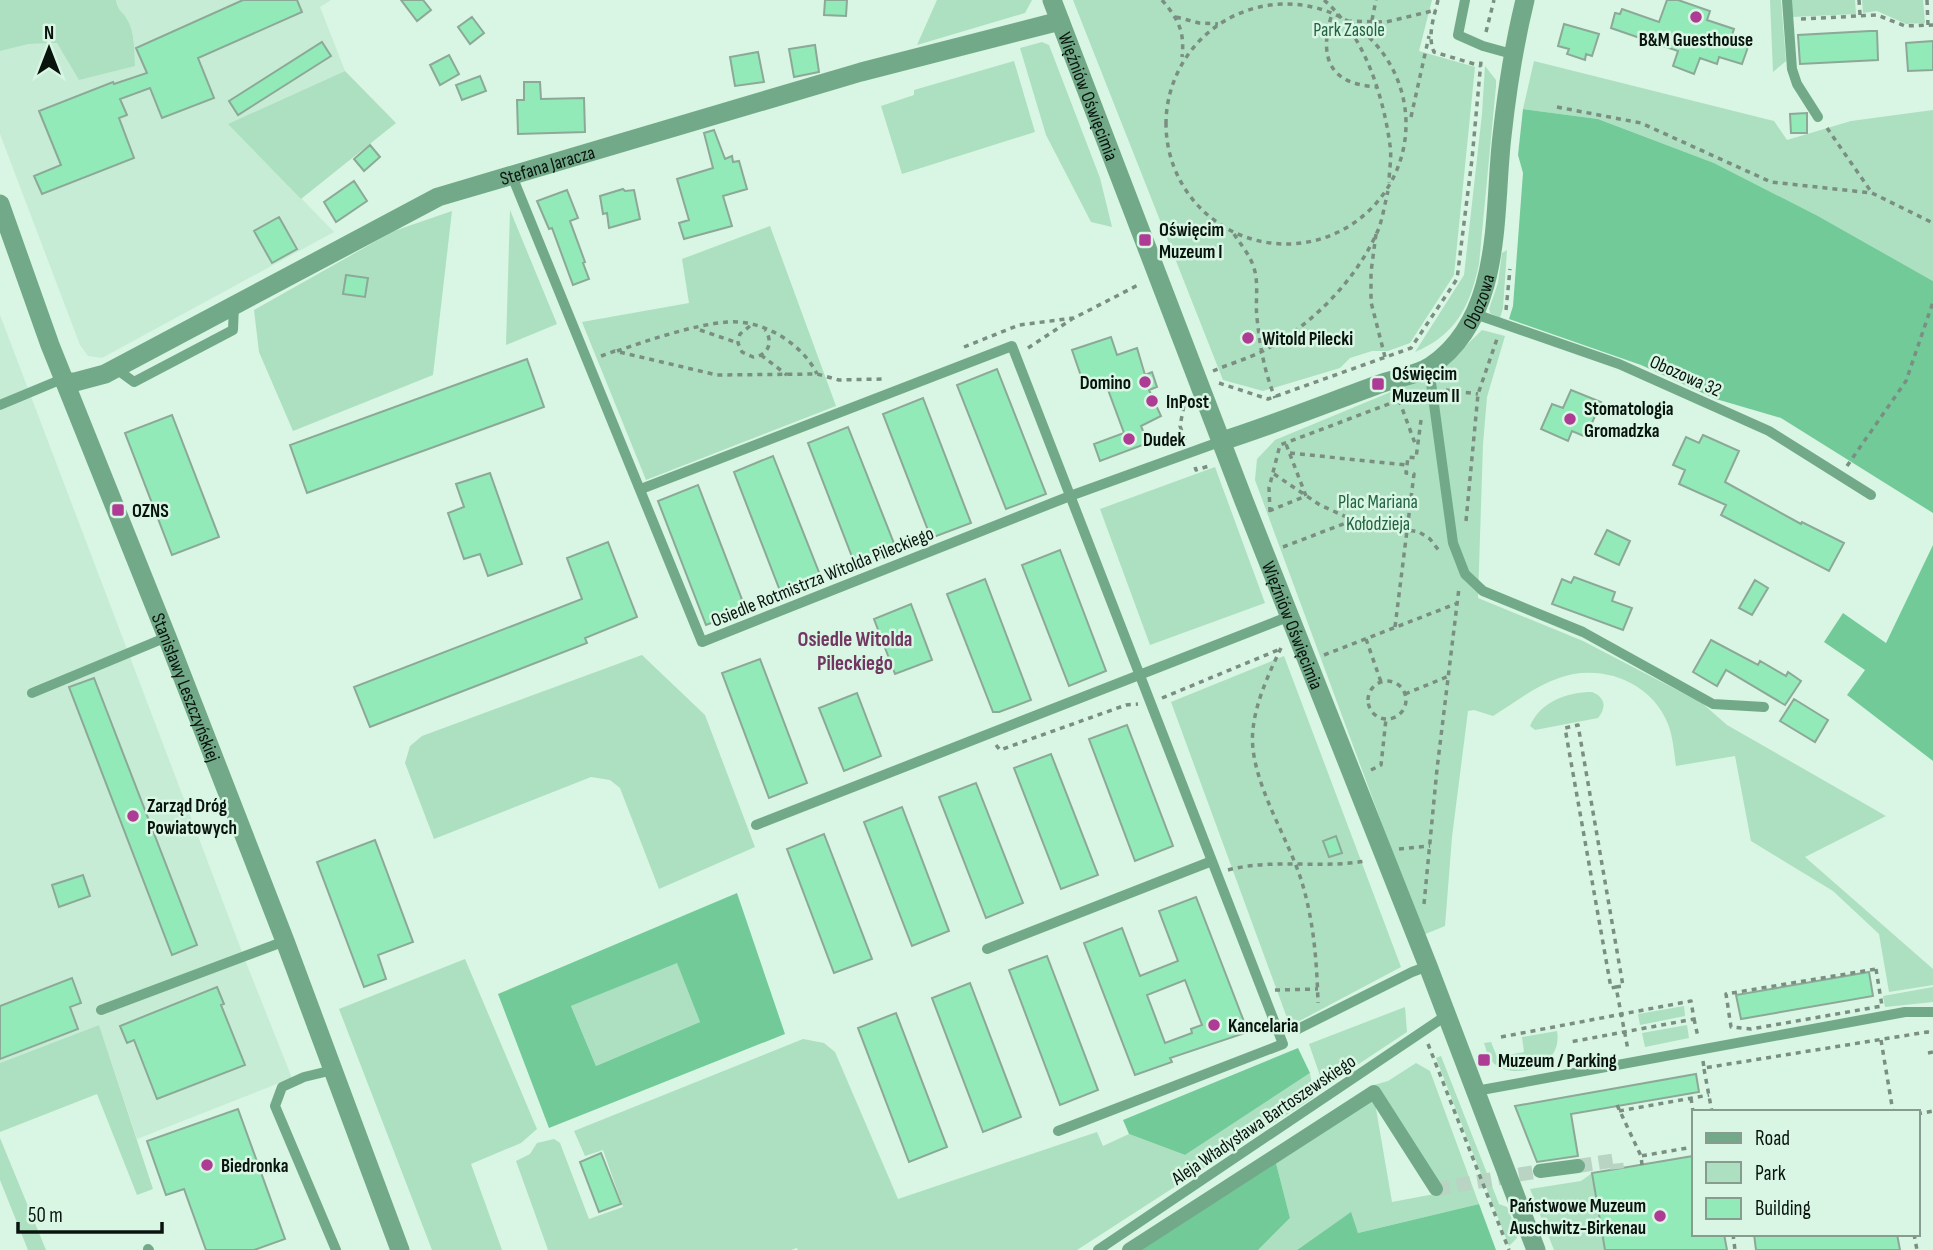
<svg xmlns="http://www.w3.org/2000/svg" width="1933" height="1250" font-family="'Sofia Sans Condensed',sans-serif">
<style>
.built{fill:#c7ecd5}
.green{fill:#ace0c1}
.forest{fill:#73ca99;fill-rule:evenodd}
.building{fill:#92eab8;stroke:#8ca997;stroke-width:2;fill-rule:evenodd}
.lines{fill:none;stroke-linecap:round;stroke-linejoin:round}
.pedestrian-tunnel{stroke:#b9d4c3;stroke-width:14;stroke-dasharray:14 7;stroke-linecap:butt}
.path{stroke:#7a8f82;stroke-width:3.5;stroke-dasharray:5 5;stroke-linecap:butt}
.service{stroke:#72aa89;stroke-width:10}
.pedestrian{stroke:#72aa89;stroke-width:14}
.minor{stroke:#72aa89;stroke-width:19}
.tertiary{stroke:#72aa89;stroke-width:19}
.poi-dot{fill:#ae3b94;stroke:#d8f6e3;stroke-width:2.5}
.labels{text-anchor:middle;stroke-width:5;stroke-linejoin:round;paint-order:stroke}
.park-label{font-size:19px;fill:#226242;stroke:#d8f6e3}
.poi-label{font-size:19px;font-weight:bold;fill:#09140e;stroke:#d8f6e3;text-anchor:start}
.street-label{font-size:19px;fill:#09140e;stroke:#d8f6e3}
.neighbourhood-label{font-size:21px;font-weight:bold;fill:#713661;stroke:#d8f6e3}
</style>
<rect width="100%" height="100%" fill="#d8f6e3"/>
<!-- built -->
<path class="built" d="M116,0h215l-11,7 25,64 -116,53 105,108 -232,126 -14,-2 -8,-11 -80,-211v-83l29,-7 105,-3 -7,-23 -8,-6z
M0,315l247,650 45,113 -155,61 -38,-114 -99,38z"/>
<!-- green -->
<path class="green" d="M0,0h116c3,14 6,10 11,19 8,13 7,32 8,47l-56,14 -22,-37 -28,1 -29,7z
M937,0h95l-7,13 -108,32z
M1073,0h359l-13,51 56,16 -21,208 -44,68 -22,8h-16l-22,7 -10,10 -77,23 -40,-11z
M1770,0h11l5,61 -13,11z
M1790,0h65l1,14 -64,3z
M1862,0h61l2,23 -19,1 -29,-13 -14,2z
M1042,42l7,3 51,133 12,49 -21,-5 -45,-87 -26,-87z
M1014,61l21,71 -133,42 -21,-68 33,-11v-5z
M1534,61l240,60 13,19 64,-19 82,-11v171l-115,-65 -104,-53 -116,-44 -75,-10z
M1485,66l11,14v6l-17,178c-9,42 -23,71 -64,88l49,-77 18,-161z
M345,71l51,52 -95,76 -73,-75z
M510,210l47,114 -51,21z
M452,211l-19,164 -140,56 -34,-79 -5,-42 140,-79z
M770,226l66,180 -190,74 -64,-158 107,-19 -7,-44z
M1507,250l-4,58 -3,10 -10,-5 -1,-4 9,-26 4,-30z
M1482,330l23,6 -18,61 -4,47 -5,154 105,43 119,62 25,22 159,91 -81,41 128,112v16l-44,7 -10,-58 -46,-43 -82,-50 -16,-85 -59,10c-2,-14 -3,-29 -8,-42 -17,-43 -68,-61 -109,-46 -24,8 -45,25 -66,38l-19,-6 -6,1 -16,126 -7,89 -22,9 -168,-455 2,-21 18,-19 164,-68z
M1215,467l50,136 -115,42 -50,-136z
M642,655l63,60 50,132 -96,42 -39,-101 -10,-8 -19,-3 -157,62 -29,-76 5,-17 12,-10z
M1284,656l117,311 -111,59 -119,-324z
M1592,692c13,5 15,15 6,26l-63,12 -5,-4c10,-24 37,-34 62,-34z
M465,959l72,170 -16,14 -50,21 31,86h-70l-93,-241z
M677,962l23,60 -104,44 -25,-60z
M1933,987v15l-48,5 -2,-11z
M1684,1006l1,10 -45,9 -2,-11z
M1405,1007l2,25 -83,55 -15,-43z
M99,1025l54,164 -16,6 -40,-101 -97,38v-69z
M1687,1025l2,13 -44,9 -3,-14z
M1557,1031c7,41 -52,51 -67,28 -3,-4 -4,-11 -6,-16l7,-1 6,15 27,-5 -2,-15z
M803,1039l21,4 11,9 63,147 199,-67 6,14 26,-12 56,21 125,-82 4,24 -237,153h-279l-1,-2 -6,2h-243l-32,-89 14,-7 7,-11 17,-4 6,4 29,76 34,-12 -20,-57 -18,6 -11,-25z
M1441,1056l58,148 8,3 10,25v6l-8,8 -73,-188z
M1416,1063l14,8 49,133 -121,29 -8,-20 -53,37h-39l32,-32 -14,-55 98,-66 18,105 53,-10 -71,-107 14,-4z
M0,1138l46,112h-18l-28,-70z
M1592,1173l13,77h-51l-24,-61 51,-8z"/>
<!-- forest -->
<path class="forest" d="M1523,109l75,10 116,44 104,53 115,65v232l-152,-95 -65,-19 -75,-34 -132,-46 4,-13 10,-133 -5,-18z
M1933,545v216l-86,-66 18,-25 -41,-28 19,-29 43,30z
M737,893l48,141 -236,94 -51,-134zM677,963l23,59 -104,44 -25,-60z
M1298,1048l12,25 -125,82 -56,-21 -6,-14z
M1276,1163l14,55 -32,32h-118z
M1479,1204l17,46h-199l54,-38 7,21z"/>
<!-- building -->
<path class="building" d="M243,0h54l5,12 -104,46 16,40 -52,20 -12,-30 -30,11 7,16 -8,3 15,40 -92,36 -8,-18 27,-11 -22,-54 74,-29 1,2 33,-11 -11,-25z
M401,0h22l8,10 -14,11z
M825,0h22l-1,16 -22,-1z
M1667,0h11l32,11 -3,9 27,9 -4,12 18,6 -6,17 -23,-7 -2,7 -17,-6 -6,16 -21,-8 5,-15 -67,-23 4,-15 5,1 2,-5 37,13z
M472,17l12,16 -14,11 -12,-17z
M1564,24l35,10 -7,22 -6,-2 -1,6 -18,-6 2,-5 -11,-3z
M1870,31h7l1,29 -78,4 -2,-29z
M1933,41v29l-25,1 -2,-28z
M322,42l9,14 -93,59 -9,-14z
M815,45l4,27 -25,5 -5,-28z
M758,52l6,30 -29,4 -5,-29z
M449,55l10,19 -19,11 -10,-20z
M480,76l6,15 -24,9 -6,-15z
M524,82h16l1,17 43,-1 1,34 -67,2 -1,-34h7z
M1807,113v20h-16l-1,-19z
M714,130l11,29 7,-3 1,6 6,-1 8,28 -24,7 9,30 -48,13 -5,-16 10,-3 -12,-41 36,-11 -9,-35z
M370,145l10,12 -16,14 -10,-12z
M354,181l13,20 -31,21 -12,-20z
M623,189l2,2 9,-1 6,29 -31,9 -2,-15 -4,1 -3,-18z
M567,190l11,28 -8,3 15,41 -2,1 6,16 -16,6 -21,-57 -3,1 -12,-28z
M279,217l18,32 -25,14 -18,-32z
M346,275l22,3 -3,19 -22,-3z
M1111,337l6,18 20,-7 8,27 7,-3 5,15 -8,3 12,26 -20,10 7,17 -48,18 -6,-17 30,-11 -20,-54 -17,6 -1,-4 -3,1 -11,-32z
M527,359l17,48 -237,86 -17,-48z
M997,369l49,125 -40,15 -49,-124z
M1571,390l30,12 -15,35 -14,-6 -4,10 -27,-12 11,-25 11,4z
M923,398l48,125 -40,15 -48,-124z
M172,415l47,122 -47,18 -47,-122z
M848,427l49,124 -41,16 -48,-124z
M1703,435l36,16 -14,31 76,42 1,-2 42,21 -15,28 -108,-56 5,-10 -47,-21 6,-14 -12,-5 13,-28 13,6z
M773,456l49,124 -40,16 -48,-124z
M490,473l32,91 -34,12 -8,-22 -16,5 -16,-46 16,-6 -8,-23z
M698,485l48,125 -40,15 -48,-124z
M1607,530l23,11 -11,24 -24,-11z
M608,542l29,75 -52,21 2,5 -217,84 -16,-40 228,-88 -15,-41z
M1060,550l46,121 -37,15 -47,-121z
M1574,577l41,15 -3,9 20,7 -9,22 -71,-26 10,-25 9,4z
M985,579l46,121 -32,12h-6l-46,-118z
M1755,580l13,8 -16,27 -13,-7z
M911,604l21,56 -37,14 -21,-55z
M1711,640l47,25 2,-4 26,15 2,-4 13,9 -16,24 -59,-35 -9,16 -24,-14z
M760,659l47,124 -38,15 -47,-125z
M94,678l103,267 -25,10 -103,-268z
M857,693l24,63 -37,15 -25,-63z
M1794,699l34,21 -13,22 -35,-21z
M1127,725l46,121 -38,15 -46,-122z
M1051,754l47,121 -37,14 -47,-121z
M976,783l47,120 -37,15 -47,-121z
M902,807l47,124 -37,15 -48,-124z
M824,834l48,125 -38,14 -47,-124z
M1336,836l6,17 -13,4 -6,-16z
M375,840l38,102 -35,13 8,24 -22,8 -47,-125z
M83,875l7,21 -31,11 -7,-22z
M1196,897l52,135 -78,26 2,4 -37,13 -51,-132 38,-15 18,48 38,-15 -19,-50zM1185,980l17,45 -11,4 1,4 -27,10 -18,-48z
M1047,956l51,134 -38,15 -51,-135z
M1869,972l4,24 -132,23 -5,-24z
M72,978l9,25 -11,4 8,22 -78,30v-53z
M970,983l51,134 -38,15 -51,-134z
M217,987l7,17 -3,1 24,60 -88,34 -23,-59 -7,3 -7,-17z
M896,1013l51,134 -38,15 -51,-134z
M1696,1074l3,18 -128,22 7,42 -41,6 -22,-56z
M238,1109l47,130 -31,11h-48l-22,-61 -18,6 -19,-54z
M601,1153l20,51 -22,8 -19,-50z
M1693,1156v78h31l3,16h-122l-13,-77z
M1754,1234h143l3,16h-144z"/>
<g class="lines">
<!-- pedestrian-tunnel -->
<path class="pedestrian-tunnel" d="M1578,1166l38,-6 1,9
M1436,1189l104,-18"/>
<!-- path -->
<path class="path" d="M1162,0c16,19 23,31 20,57
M1324,0c40,35 59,94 66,145 2,12 -1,26 -1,38
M1438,0c-4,17 -11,36 -4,52l47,14
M1859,0l1,15
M1927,0l1,26
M1166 124a120 120 0 1 1 240 0a120 120 0 1 1-240 0Z
M1176,17l23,6 19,1
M1331,17c-12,42 -1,67 46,70
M1801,19l76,-4 28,11 28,-1
M1372,20l4,-20
M1347,21l39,1 50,-12
M1486,32l8,-32
M1557,107l84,16 130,59 101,11 61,30
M1411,117l18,-81
M1827,128l45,65
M1234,234c7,11 16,21 20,34 5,16 1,33 3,50 3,29 7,52 18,80
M1376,234l-5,38v30l14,55
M1506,310l4,-41
M750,326l-10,8 -2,9 4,9 11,5c15,-1 21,-15 12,-27
M700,330l38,13
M964,347l55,-22 55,-7 66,-34
M1028,348l44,-29
M617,351c32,-11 76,-26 110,-29 35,-3 75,21 90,52
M761,355l26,20
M601,356l14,-5 102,24 100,-1 22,6 43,-1
M1213,371c16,-7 34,-12 50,-20 49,-26 94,-71 116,-123 4,-12 6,-25 9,-37
M1219,383l49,16 143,-51 46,-69 15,-120 9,-98
M1446,390l32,4
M1399,400l17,46
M1185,440l-5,-14 5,-26
M1290,453l116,12
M1847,466l59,-85 27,-79
M1195,467l1,3 16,-5
M1274,474l46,31 33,15 66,12 11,7 10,13
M1269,511l37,-15 -20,-52
M1270,512l-1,-24 11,-43 122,-46
M1466,521l12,-127 20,-58
M1283,547l68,-26
M1395,627l19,-153 -8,-1 2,-16 8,1 5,-38
M1366,639l15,43
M1281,648c-12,25 -25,53 -28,81 -6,49 37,110 50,157 11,38 14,78 15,117
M1324,655l134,-52
M1368 700a19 19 0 1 1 38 0a19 19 0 1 1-38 0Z
M1405,694l44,-18
M1162,698l116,-48
M996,745l4,5 126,-45 12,-1
M1371,770l10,-5 5,-46
M1399,849l31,-3
M1228,870c45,-12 93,-1 138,-9
M1424,904l13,-135 22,-181
M1876,969l6,37 -131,23 -20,-2 -5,-33z
M1616,987l7,-1 -45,-261 -13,3 46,260 5,-1 12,63
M1275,990l43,-1
M1694,1019l4,18
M1501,1037l190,-36 3,18 -124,23
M1881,1040l12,72
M1428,1044l81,206
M1928,1053l5,-1
M1703,1061l1,7 223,-36 6,1
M1704,1069l8,43
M1691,1098l2,14
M1617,1105l24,51
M1619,1111l90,-16
M1917,1114l16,-3
M1642,1165l-1,-9 52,-9
M1733,1234l2,16
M1914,1234l3,16"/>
<!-- service -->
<path class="service" d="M1465,0l-7,35 25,11 29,8
M1787,0l5,69 5,15 21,33
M512,176l190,466 368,-146 152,-55
M1475,314l144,50 150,67 102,64
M115,368l19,14 99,-52 1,-25
M1429,368l24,175 12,31 18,17 100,41 130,72 51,3
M0,405l55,-23h10
M641,489l371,-143 271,698 -225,87
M32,693l135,-56
M756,825l534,-209
M987,949l225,-88
M101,1010l184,-69
M1298,1029l114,-57 16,-6
M333,1070l-29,7 -22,10 -7,19 61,144
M1476,1091l429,-79h28
M148,1249l1,1
M1098,1250l349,-235"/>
<!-- pedestrian -->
<path class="pedestrian" d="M1540,1171l38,-5
M1129,1250l245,-158 62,97"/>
<!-- minor -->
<path class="minor" id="s1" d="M65,382h10l30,-8 333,-177 423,-125 199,-51"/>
<!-- tertiary -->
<g class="tertiary">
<path id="s2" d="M1052,0l192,501 184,465 108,284"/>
<path id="s3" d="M0,204l50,141 117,292 118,304 115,309"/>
<path id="s4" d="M1222,441c53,-17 103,-37 155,-56 17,-7 39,-9 54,-19 73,-50 62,-154 71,-230 5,-46 12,-91 23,-136"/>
</g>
</g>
<!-- markers -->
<g class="poi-dot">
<circle cx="1696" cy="17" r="7"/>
<rect x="1138" y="233" width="14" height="14" rx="3.5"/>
<circle cx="1248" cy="338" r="7"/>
<circle cx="1145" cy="382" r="7"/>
<rect x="1371" y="377" width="14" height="14" rx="3.5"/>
<circle cx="1152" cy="401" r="7"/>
<circle cx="1570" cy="419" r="7"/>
<circle cx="1129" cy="439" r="7"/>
<rect x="111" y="503" width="14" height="14" rx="3.5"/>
<circle cx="133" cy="816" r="7"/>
<circle cx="1214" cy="1025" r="7"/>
<rect x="1477" y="1053" width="14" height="14" rx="3.5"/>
<circle cx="207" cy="1165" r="7"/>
<circle cx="1660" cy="1216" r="7"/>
</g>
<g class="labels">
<!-- park labels -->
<g class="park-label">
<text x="1349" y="36">Park Zasole</text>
<text x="1378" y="508">Plac Mariana<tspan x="1378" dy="22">Kołodzieja</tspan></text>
</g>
<!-- poi labels -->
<g class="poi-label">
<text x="1696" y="46" text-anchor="middle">B&amp;M Guesthouse</text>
<text x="1159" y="236">Oświęcim<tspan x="1159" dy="22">Muzeum I</tspan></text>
<text x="1262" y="345">Witold Pilecki</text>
<text x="1392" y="380">Oświęcim<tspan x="1392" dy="22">Muzeum II</tspan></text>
<text x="1131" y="389" text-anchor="end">Domino</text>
<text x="1166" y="408">InPost</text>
<text x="1584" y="415">Stomatologia<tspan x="1584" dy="22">Gromadzka</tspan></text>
<text x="1143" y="446">Dudek</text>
<text x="132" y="517">OZNS</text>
<text x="147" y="812">Zarząd Dróg<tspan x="147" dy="22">Powiatowych</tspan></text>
<text x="1228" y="1032">Kancelaria</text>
<text x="1498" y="1067">Muzeum / Parking</text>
<text x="221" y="1172">Biedronka</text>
<text x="1646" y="1212" text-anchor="end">Państwowe Muzeum<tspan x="1646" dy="22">Auschwitz-Birkenau</tspan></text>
</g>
<!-- street labels -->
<g class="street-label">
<text dy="7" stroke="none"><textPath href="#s2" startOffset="103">Więźniów Oświęcimia</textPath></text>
<text dy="7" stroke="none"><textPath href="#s1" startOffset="532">Stefana Jaracza</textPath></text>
<text dy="7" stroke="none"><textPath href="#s4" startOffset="304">Obozowa</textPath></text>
<text transform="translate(1686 375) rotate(24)" y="7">Obozowa 32</text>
<text transform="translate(822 576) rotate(-22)" y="7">Osiedle Rotmistrza Witolda Pileckiego</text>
<text dy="7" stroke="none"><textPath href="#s2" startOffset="670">Więźniów Oświęcimia</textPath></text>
<text dy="7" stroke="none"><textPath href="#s3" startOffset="518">Stanisławy Leszczyńskiej</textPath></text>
<text transform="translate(1263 1119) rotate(-34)" y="7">Aleja Władysława Bartoszewskiego</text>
</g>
<!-- neighbourhood labels -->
<g class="neighbourhood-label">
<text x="855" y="646">Osiedle Witolda<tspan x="855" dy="24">Pileckiego</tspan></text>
</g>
</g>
<!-- legend -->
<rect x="1692" y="1110" width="228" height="126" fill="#d8f6e3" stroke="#859c8e" stroke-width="2"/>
<rect x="1706" y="1133" width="35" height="10" fill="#72aa89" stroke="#859c8e" stroke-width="2"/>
<text x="1755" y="1145" font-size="21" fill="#09140e">Road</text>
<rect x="1706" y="1162" width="35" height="21" fill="#ace0c1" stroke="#859c8e" stroke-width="2"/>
<text x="1755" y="1180" font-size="21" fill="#09140e">Park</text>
<rect x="1706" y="1198" width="35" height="21" fill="#92eab8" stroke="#859c8e" stroke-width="2"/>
<text x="1755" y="1215" font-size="21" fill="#09140e">Building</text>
<!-- north arrow -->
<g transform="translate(49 49)" stroke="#d8f6e3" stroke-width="5" paint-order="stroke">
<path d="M0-5L12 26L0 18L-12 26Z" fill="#09140e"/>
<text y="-10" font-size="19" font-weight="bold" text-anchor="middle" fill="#09140e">N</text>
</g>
<!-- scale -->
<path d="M18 1222v10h144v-10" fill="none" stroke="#09140e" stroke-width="3.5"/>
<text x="28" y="1222" font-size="21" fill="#09140e" stroke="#d8f6e3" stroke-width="5" paint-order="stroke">50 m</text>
</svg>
